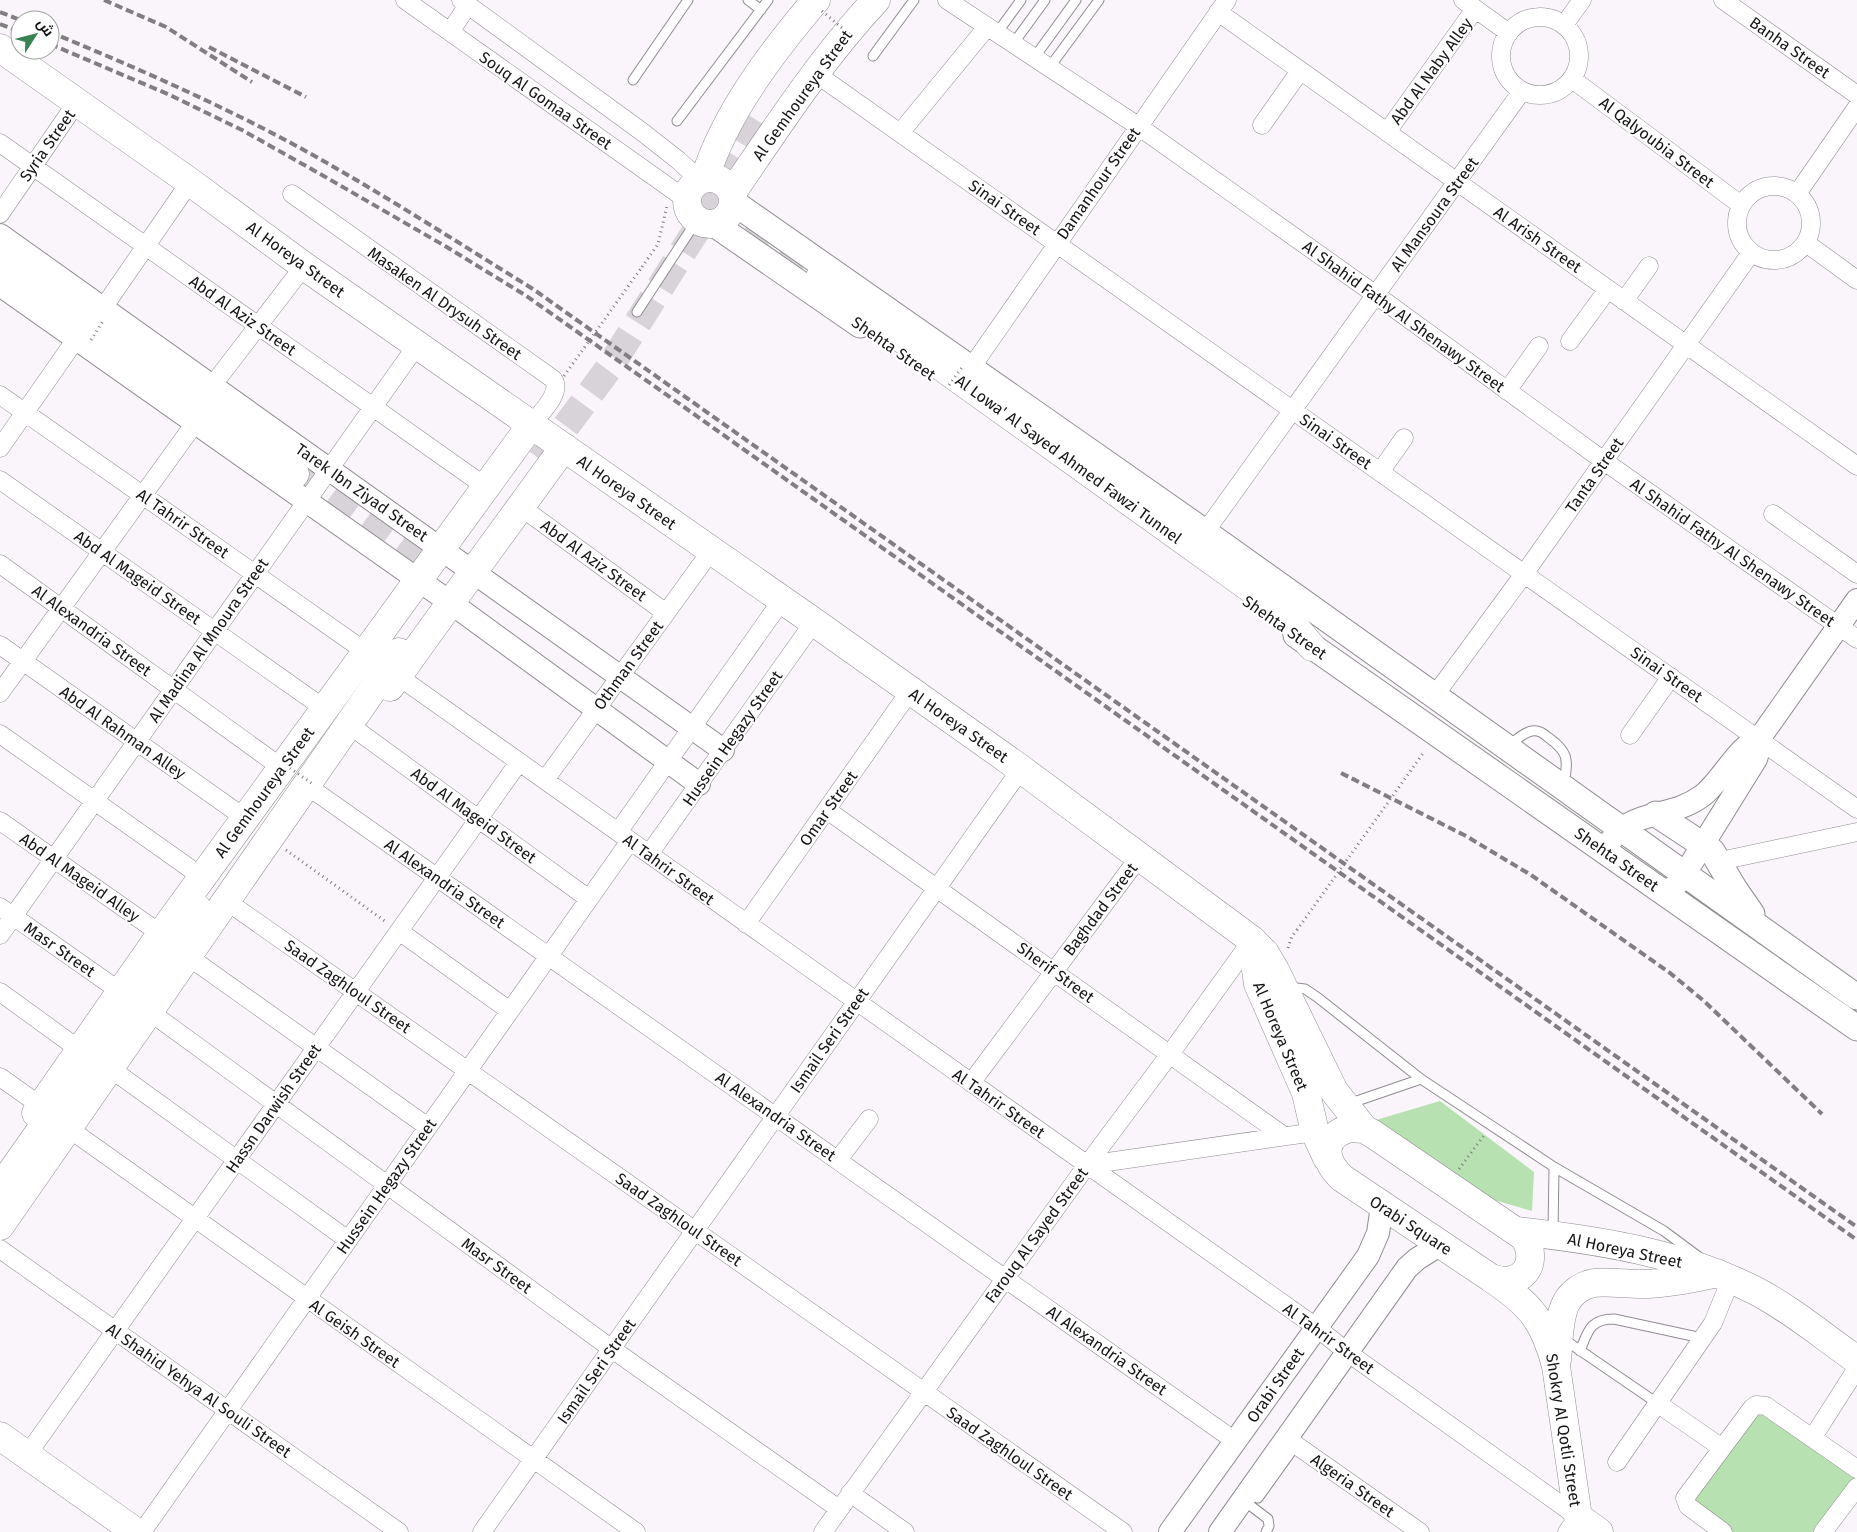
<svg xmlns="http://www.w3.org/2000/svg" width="1857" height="1532" font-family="'Fira Sans',Cairo,sans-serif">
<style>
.green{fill:#b7e1b0}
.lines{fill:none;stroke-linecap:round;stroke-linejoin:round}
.trunk-tunnel{stroke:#d7d3d8;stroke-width:28;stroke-dasharray:28 14;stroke-linecap:butt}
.service-casing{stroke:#908c91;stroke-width:11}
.minor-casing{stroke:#908c91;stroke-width:19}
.tertiary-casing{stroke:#908c91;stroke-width:24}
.secondary-casing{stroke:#908c91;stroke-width:27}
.primary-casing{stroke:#908c91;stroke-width:29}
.trunk-casing{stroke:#908c91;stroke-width:29}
.path{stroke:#7d7a7e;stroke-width:3;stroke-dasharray:1 4;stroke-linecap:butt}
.service{stroke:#fff;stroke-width:9}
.minor{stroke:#fff;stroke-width:18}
.tertiary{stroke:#fff;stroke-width:22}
.secondary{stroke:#fff;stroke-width:25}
.primary{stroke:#fff;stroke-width:28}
.trunk{stroke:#fff;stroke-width:28}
.rail{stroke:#817e81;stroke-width:4;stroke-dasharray:8 4;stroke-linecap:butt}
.path-bridge{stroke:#7d7a7e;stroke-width:3;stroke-dasharray:1 4;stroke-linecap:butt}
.labels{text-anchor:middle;stroke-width:4;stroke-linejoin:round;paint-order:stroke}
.street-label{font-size:16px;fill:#161416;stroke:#fff}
</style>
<rect width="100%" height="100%" fill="#f9f5fa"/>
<!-- green -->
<path class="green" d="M1440,1101l94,71 -2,39 -48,-14 -108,-77z
M1752,1408l105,61v18l-34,45h-100l-37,-38z"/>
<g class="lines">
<!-- trunk-tunnel -->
<path class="trunk-tunnel" d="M714,176l43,-68
M706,216l14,1 19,7 80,55
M541,460l68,-92 130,-205
M295,474l118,86 25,10"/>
<defs>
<path id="service" d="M748,0l13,10
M997,33l24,-33
M1013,44l32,-44
M873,56l41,-56
M1034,58l42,-58
M1049,68l50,-68
M633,80l55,-80
M677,121l91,-121
M637,312l60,-92
M1509,745c6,-4 15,-13 23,-14 8,-1 12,3 17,7 22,16 18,23 15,48
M1288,987l17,2 12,8 104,82 133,88 110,64 35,26
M1348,1104l73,-25
M1553,1232l1,-65
M1562,1338l95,65
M1580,1351c8,-20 10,-32 34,-32l88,19
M1258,1498l38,-53
M1243,1500l25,19 1,7 -3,6"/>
<path id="minor" d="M405,0l282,200
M461,0l180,131 37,29 22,20
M947,0l191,126 238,169 228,166 253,178
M1463,0l46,33
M1723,0l134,95
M1218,12l639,454
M1501 56a39 39 0 1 1 78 0a39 39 0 1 1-78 0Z
M1564,25l18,-25
M450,32l18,-27
M815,73l1042,736
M1572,79l169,126
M1262,125l38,-54
M1387,132l88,-123
M900,133l87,-106
M0,143l486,344
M1737 223a37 37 0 1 1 74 0a37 37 0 1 1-74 0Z
M292,194l261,185c10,14 -13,34 -22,46
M1797,194l60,-87
M0,214l77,-112
M1806,243l51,37
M1624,301l25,-35
M103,308l87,-126
M1570,341l38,-52
M971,368l256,-368
M212,386l92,-120
M1507,391l32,-45
M0,395l366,257
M0,448l76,-109
M1380,472l24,-34
M0,480l325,229
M521,507l145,106
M1773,514l84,60
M1205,532l317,-441
M0,564l282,204
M0,645l245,173
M398,676l918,651 31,25 231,165 -11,15
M0,693l195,-270
M1435,695l89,-121 227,-321
M359,732l230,167
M0,734l202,143
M1630,735l41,-58
M545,780l166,-229
M316,792l919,649
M827,810l457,326
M0,821l161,113
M618,832l164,-232
M649,854l165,-232
M1720,861l137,-29
M0,907l121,85
M235,907l888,625
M746,924l164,-233
M399,931l111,80
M0,935l417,-590
M196,962l232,165
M0,992l80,58
M157,1017l455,332 227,160
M118,1074l230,166
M0,1077l41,29
M971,1083l169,-227
M75,1133l561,399
M838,1160l31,-41
M1087,1165l228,-33
M0,1249l399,283
M1657,1403l65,45
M1813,1437l44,-69
M1286,1438l134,94
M27,1455l492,-693
M1617,1462l96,-139 18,-44
M850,1493l55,39
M142,1532l488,-691
M482,1532l539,-763
M823,1532l264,-367 83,-111 82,-114
M1723,1532l-35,-26 -3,-8 67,-90 4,-3 10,1 91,63
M1823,1532l34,-45"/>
<path id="tertiary" d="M0,235l723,515
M0,285l451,318 248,181
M1604,851c25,-46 62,-29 98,-55 20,-15 36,-51 57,-57l98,-139
M1666,894l15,-14 75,-121 3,-10v-10
M1170,1532l198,-276 10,-23 4,-27
M1220,1532l187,-264 10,-9 24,-15"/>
<path id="secondary" d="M733,202l472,330 652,465
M714,224l146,101
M1296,635l561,393
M1656,814l56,37 22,37 18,26"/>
<path id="primary" d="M0,48l190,134 114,84 510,356 207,147 231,171 13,13 10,17 59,121 30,38
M390,687c57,-80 116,-160 174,-240
M1252,940l6,44 48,109 9,39 12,26
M36,1113l125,-179 370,-509
M1350,1128l14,1 9,5 151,103c17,27 -3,52 -33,41l-149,-100c-20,-19 -21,-41 8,-50z
M1517,1231c82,9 165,22 239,60 36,19 68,46 101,69
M1491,1278c39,26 53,42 65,88l22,151 21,15
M1557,1360c2,-17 1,-41 9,-57 5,-10 16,-18 28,-20 14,-2 31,1 46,1 26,0 51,-5 77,-11"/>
<path id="trunk" d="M687 201a23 23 0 1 1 46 0a23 23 0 1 1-46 0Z
M705,178c20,-65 68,-127 111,-178
M732,193c45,-66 89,-134 144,-193
M0,261l295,213
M819,279l445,319 26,23 22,26
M0,1188l197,-280
M0,1226l399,-574
M0,1436l136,96"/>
</defs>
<!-- service casing -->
<use href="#service" class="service-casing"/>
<!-- minor casing -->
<use href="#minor" class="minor-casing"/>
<!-- tertiary casing -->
<use href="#tertiary" class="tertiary-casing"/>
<!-- secondary casing -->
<use href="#secondary" class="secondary-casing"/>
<!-- primary casing -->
<use href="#primary" class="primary-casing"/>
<!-- trunk casing -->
<use href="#trunk" class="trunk-casing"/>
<!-- path -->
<path class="path" d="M642,267l16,-23 9,-38
M286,850l100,72
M1288,948l4,-12 5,-6
M1459,1169l26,-35"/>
<!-- service -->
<use href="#service" class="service"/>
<!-- minor -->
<use href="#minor" class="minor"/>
<!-- tertiary -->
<use href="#tertiary" class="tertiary"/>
<!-- secondary -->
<use href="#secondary" class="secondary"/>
<!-- primary -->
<use href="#primary" class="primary"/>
<!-- trunk -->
<use href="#trunk" class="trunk"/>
<!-- rail -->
<path class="rail" d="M104,0l62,27 86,55
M0,12l20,8
M0,24l20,8
M50,32c94,39 188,80 277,131 70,40 138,84 206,126l1324,938
M50,44l120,51 72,35 80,45 123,71 80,49 159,112 1173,833
M209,47l97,50
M1341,773l125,63 65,39 139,98 34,28 118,113"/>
<!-- path-bridge -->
<path class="path-bridge" d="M822,11l34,29
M91,340l12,-19
M564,376l78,-109
M949,385l14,-19
M290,768l24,17
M1297,930l127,-178"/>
</g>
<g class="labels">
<!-- street labels -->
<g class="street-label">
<text transform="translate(1790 47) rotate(35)" y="6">Banha Street</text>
<text transform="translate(1431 71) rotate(-54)" y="6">Abd Al Naby Alley</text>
<text transform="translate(802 95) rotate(-54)" y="6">Al Gemhoureya Street</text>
<text transform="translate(546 100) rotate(35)" y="6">Souq Al Gomaa Street</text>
<text transform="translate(1657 142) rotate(37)" y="6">Al Qalyoubia Street</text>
<text transform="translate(47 145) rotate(-55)" y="6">Syria Street</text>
<text transform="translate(1098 183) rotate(-55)" y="6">Damanhour Street</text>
<text transform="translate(1005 207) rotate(35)" y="6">Sinai Street</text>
<text transform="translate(1434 214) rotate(-54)" y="6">Al Mansoura Street</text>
<text transform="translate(1538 239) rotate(35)" y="6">Al Arish Street</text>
<text transform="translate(296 259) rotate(36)" y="6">Al Horeya Street</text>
<text transform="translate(445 303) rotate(35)" y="6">Masaken Al Drysuh Street</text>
<text transform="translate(243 315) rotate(35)" y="6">Abd Al Aziz Street</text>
<text transform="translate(1404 316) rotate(36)" y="6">Al Shahid Fathy Al Shenawy Street</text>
<text transform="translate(894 348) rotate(35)" y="6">Shehta Street</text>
<text transform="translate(1336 441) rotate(35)" y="6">Sinai Street</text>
<text transform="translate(1069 459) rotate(36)" y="6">Al Lowa' Al Sayed Ahmed Fawzi Tunnel</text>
<text transform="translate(1594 475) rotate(-55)" y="6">Tanta Street</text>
<text transform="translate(362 492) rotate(35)" y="6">Tarek Ibn Ziyad Street</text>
<text transform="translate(627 492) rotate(35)" y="6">Al Horeya Street</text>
<text transform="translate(183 523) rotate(35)" y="6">Al Tahrir Street</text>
<text transform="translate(1733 552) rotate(35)" y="6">Al Shahid Fathy Al Shenawy Street</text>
<text transform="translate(594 560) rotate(36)" y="6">Abd Al Aziz Street</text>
<text transform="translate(138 577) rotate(35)" y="6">Abd Al Mageid Street</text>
<text transform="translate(1285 627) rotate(35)" y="6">Shehta Street</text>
<text transform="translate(92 630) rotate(36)" y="6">Al Alexandria Street</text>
<text transform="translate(208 640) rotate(-55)" y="6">Al Madina Al Mnoura Street</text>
<text transform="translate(628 665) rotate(-54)" y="6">Othman Street</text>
<text transform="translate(1667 674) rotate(35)" y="6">Sinai Street</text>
<text transform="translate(959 725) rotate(35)" y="6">Al Horeya Street</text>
<text transform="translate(123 732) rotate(35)" y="6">Abd Al Rahman Alley</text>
<text transform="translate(732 738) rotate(-55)" y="6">Hussein Hegazy Street</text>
<text transform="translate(264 792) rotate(-54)" y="6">Al Gemhoureya Street</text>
<text transform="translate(828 808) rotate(-55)" y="6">Omar Street</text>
<text transform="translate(474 815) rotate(36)" y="6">Abd Al Mageid Street</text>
<text transform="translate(1617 859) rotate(35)" y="6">Shehta Street</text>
<text transform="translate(669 869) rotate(36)" y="6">Al Tahrir Street</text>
<text transform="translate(80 877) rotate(35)" y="6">Abd Al Mageid Alley</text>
<text transform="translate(445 883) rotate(35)" y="6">Al Alexandria Street</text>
<text transform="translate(1100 909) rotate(-53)" y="6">Baghdad Street</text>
<text transform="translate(60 949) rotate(35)" y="6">Masr Street</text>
<text transform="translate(1056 972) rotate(36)" y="6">Sherif Street</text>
<text transform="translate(348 986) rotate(35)" y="6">Saad Zaghloul Street</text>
<text transform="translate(1281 1036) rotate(67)" y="6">Al Horeya Street</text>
<text transform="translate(829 1040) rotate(-55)" y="6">Ismail Seri Street</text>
<text transform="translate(999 1103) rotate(35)" y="6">Al Tahrir Street</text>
<text transform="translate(273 1108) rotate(-55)" y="6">Hassn Darwish Street</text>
<text transform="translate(776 1116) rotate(35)" y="6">Al Alexandria Street</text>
<text transform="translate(386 1186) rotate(-55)" y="6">Hussein Hegazy Street</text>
<text transform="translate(679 1219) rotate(35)" y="6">Saad Zaghloul Street</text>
<text transform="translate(1411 1225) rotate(33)" y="6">Orabi Square</text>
<text transform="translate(1036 1235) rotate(-54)" y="6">Farouq Al Sayed Street</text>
<text transform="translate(1625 1250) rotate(12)" y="6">Al Horeya Street</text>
<text transform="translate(497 1265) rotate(36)" y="6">Masr Street</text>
<text transform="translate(355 1333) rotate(35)" y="6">Al Geish Street</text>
<text transform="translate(1329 1338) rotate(36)" y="6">Al Tahrir Street</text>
<text transform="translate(1107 1350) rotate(35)" y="6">Al Alexandria Street</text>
<text transform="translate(596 1371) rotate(-55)" y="6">Ismail Seri Street</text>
<text transform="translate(1275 1385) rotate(-55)" y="6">Orabi Street</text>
<text transform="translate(199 1390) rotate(35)" y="6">Al Shahid Yehya Al Souli Street</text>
<text transform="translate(1564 1430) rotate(81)" y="6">Shokry Al Qotli Street</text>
<text transform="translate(1010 1453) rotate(35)" y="6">Saad Zaghloul Street</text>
<text transform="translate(1353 1485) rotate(35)" y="6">Algeria Street</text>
</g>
</g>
<!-- north arrow -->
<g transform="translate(35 35) rotate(54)"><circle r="24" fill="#ffffff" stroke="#a2a1a2"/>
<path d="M0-4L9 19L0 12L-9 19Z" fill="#378452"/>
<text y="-8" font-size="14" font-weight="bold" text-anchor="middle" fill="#161416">ش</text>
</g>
</svg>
